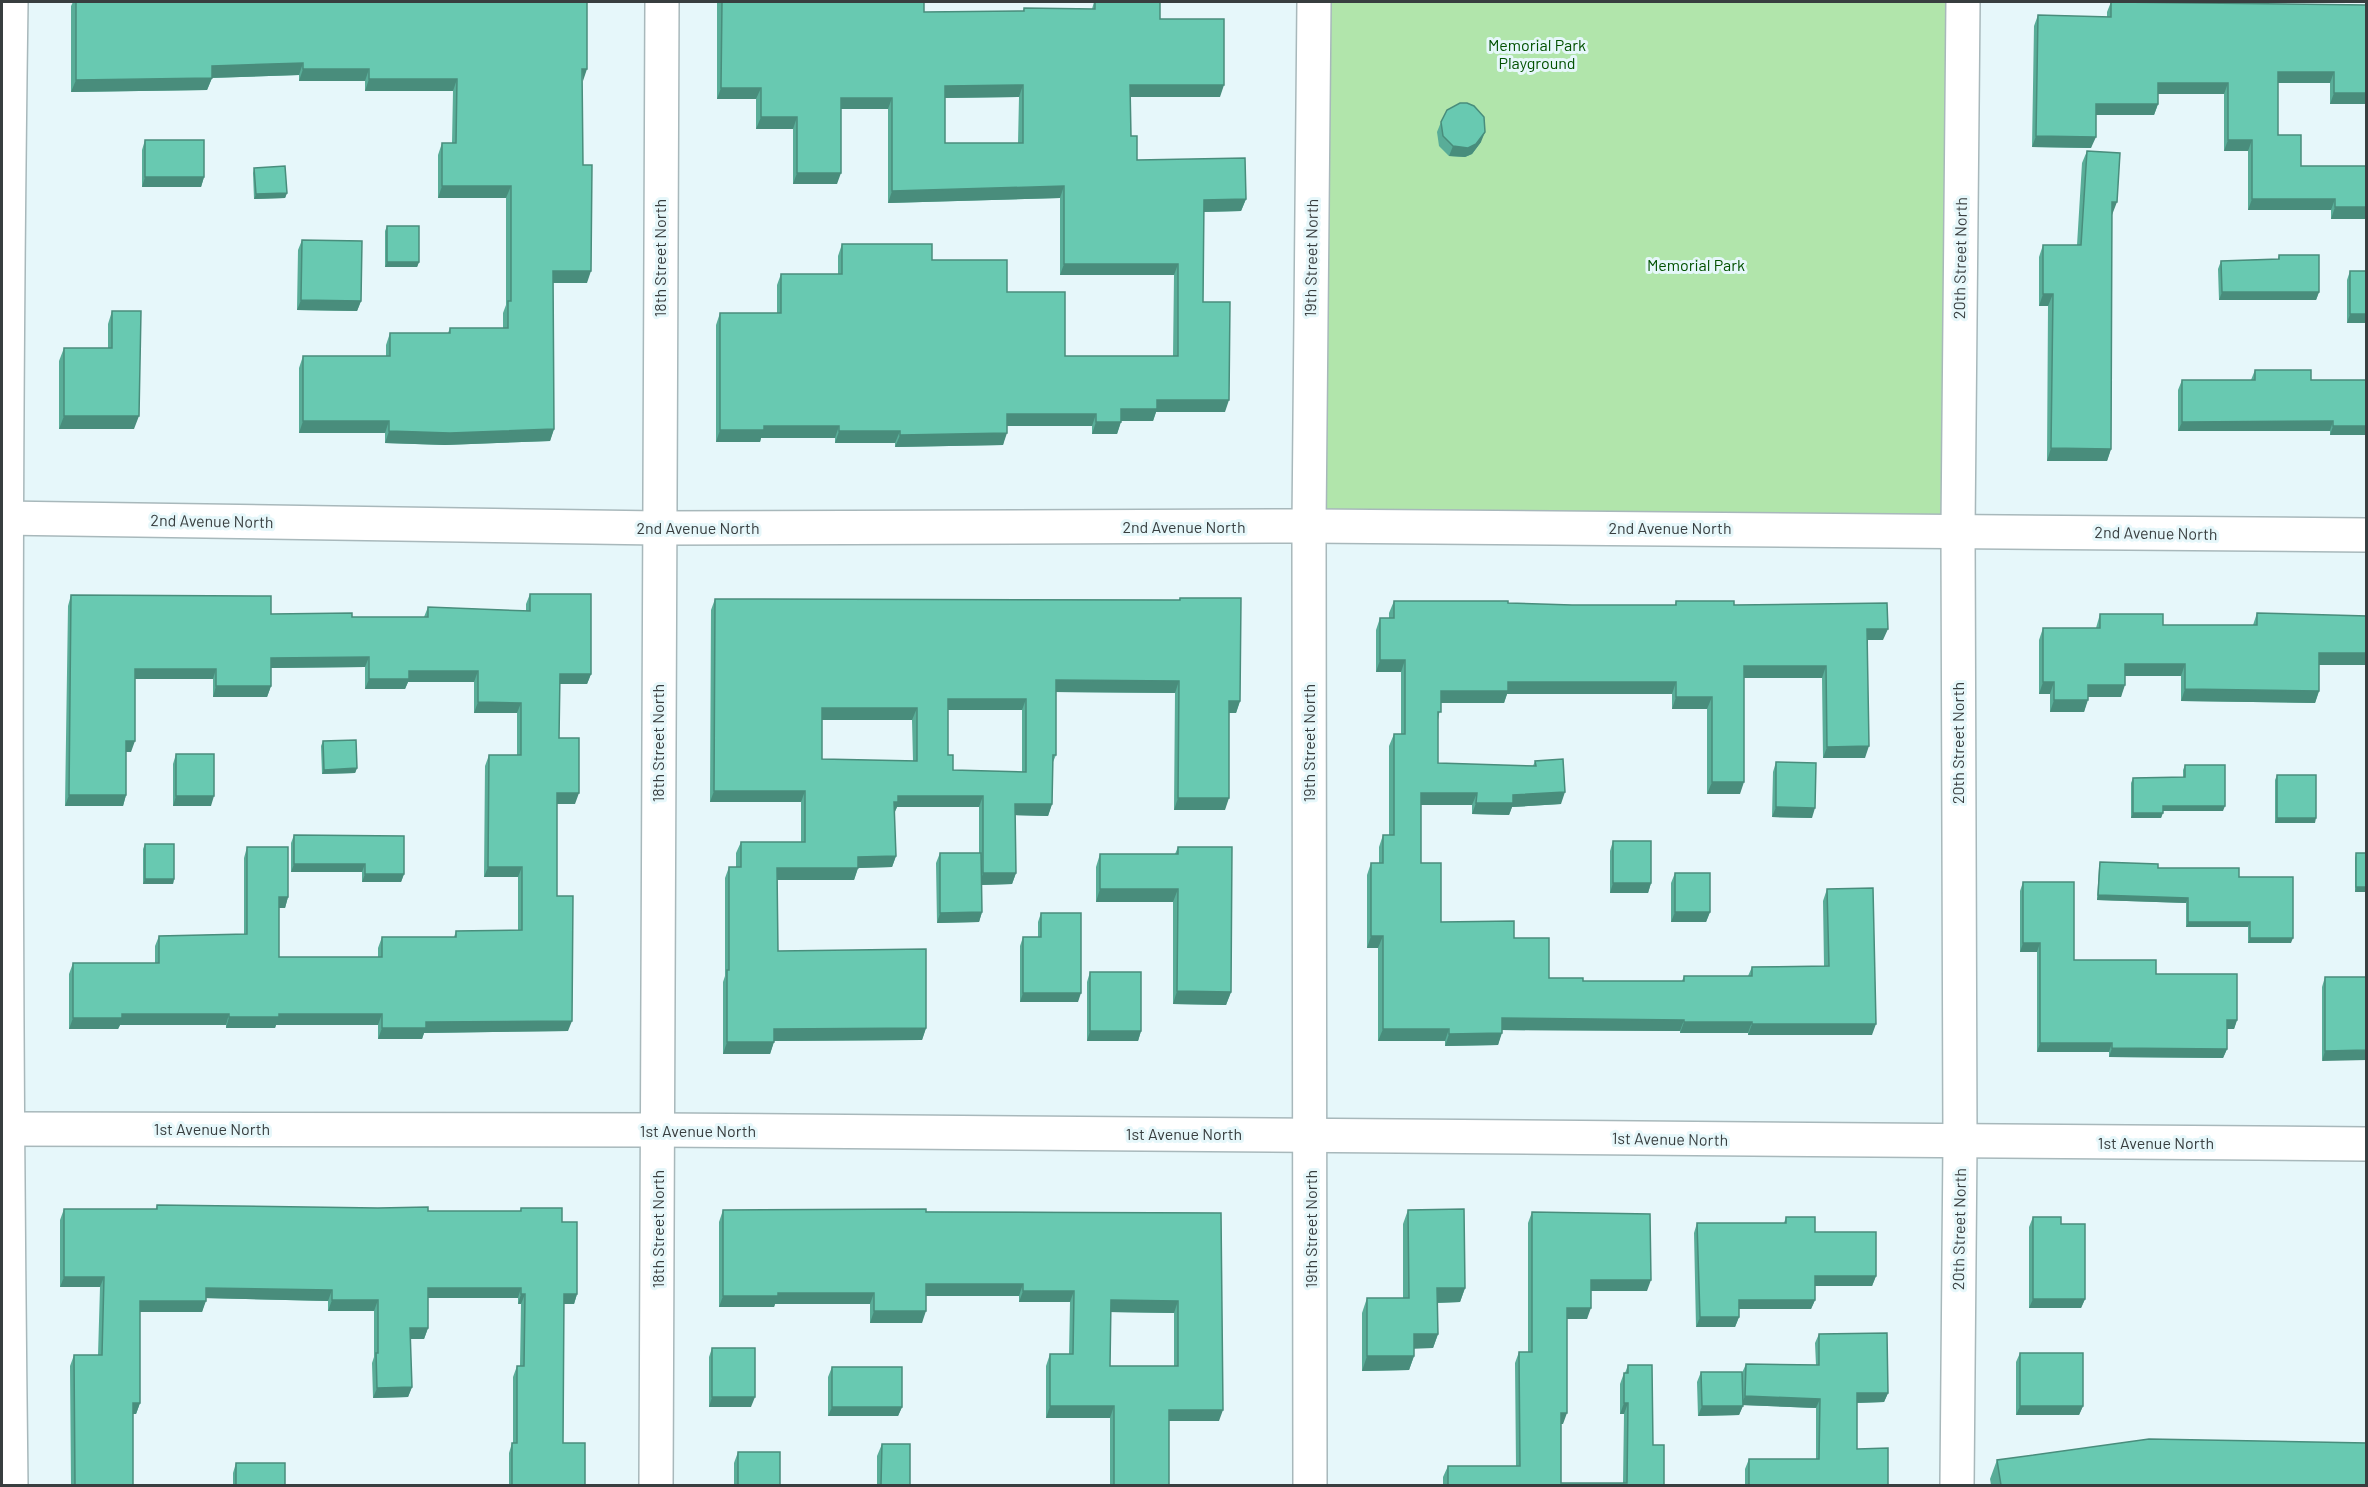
<svg xmlns="http://www.w3.org/2000/svg" width="2368" height="1487" font-family="Barlow,sans-serif">
<style>
.green{fill:#b1e5ab}
.lines{fill:none;stroke-linecap:round;stroke-linejoin:round}
.minor-casing{stroke:#a8b8bb;stroke-width:36}
.major-casing{stroke:#a8b8bb;stroke-width:36}
.minor{stroke:#fff;stroke-width:33}
.major{stroke:#fff;stroke-width:33}
.wall{fill:#59ad98;fill-rule:evenodd}
.shaded-wall{fill:#498d7c}
.building{fill:#68c9b1;stroke:#498d7c;stroke-width:1.5;fill-rule:evenodd}
.labels{text-anchor:middle;stroke-width:6;stroke-linejoin:round;paint-order:stroke}
.park-label{font-size:16px;fill:#025100;stroke:#e6f7fa}
.street-label{font-size:16px;fill:#383e3f;stroke:#e6f7fa}
</style>
<rect width="100%" height="100%" fill="#e6f7fa"/>
<!-- green -->
<path class="green" d="M1314,2h649l-5,528 -649,-4z"/>
<g class="lines">
<defs>
<path id="minor" d="M11,2c-7,494 -6,989 0,1484
M656,1486c3,-495 2,-990 6,-1484
M1310,1486l-1,-960 5,-524
M1957,1486l3,-344 -2,-612 5,-528"/>
<path id="major" d="M2,518l656,10 651,-2 1057,9
M2,1129l656,1 1708,14"/>
</defs>
<!-- minor casing -->
<use href="#minor" class="minor-casing"/>
<!-- major casing -->
<use href="#major" class="major-casing"/>
<!-- minor -->
<use href="#minor" class="minor"/>
<!-- major -->
<use href="#major" class="major"/>
</g>
<!-- wall -->
<path class="wall" d="M73,2h514l-5,79 1,84 4,118h-34l1,146 -4,12 -105,4 -60,-2v-10h-86v-65l4,-12h83v-11l4,-12h58l2,-5h53v-15l3,-8v-107h-68v-43l4,-12h10l1,-52h-88v-10h-66v-6l-87,3 -5,12 -136,2v-86z
M717,2h207v10l99,-1 1,-3 68,1 2,-7 66,17 60,78h-89v39l6,24 109,39 -5,12 -37,1 -1,90 22,110h-69l-3,9h-32l-4,13h-25v-8h-85l-4,19 -108,2v-4h-60v-5h-74l-1,4h-44v-117l4,-12h57v-28l4,-11h57v-18l4,-12 90,16 75,32 58,64h108l1,-81h-114v-77l-172,5v-94h-47l-4,75h-44v-55h-37v-30h-39zM1019,97l-1,46h-73v-45z
M2111,2l223,3 33,99h-37v-21h-52v52l23,31 66,53h-36v-9h-83v-59h-24v-57h-66v10l-4,11h-58l-5,33 -59,-1 2,-121 4,-11 69,2v-5z
M1441,122l40,20 -9,12 -7,3 -16,-1 -10,-10 -2,-14z
M145,140l59,37 -3,10h-59v-37z
M2087,151l25,64 -1,234 -4,12h-60l1,-155h-9v-49l4,-12h34l5,-82z
M254,168l33,25 -2,5 -31,1 -1,-26z
M387,226l32,36 -2,5h-32v-36z
M302,240l59,61 -4,10 -60,-1 1,-60z
M2279,255l40,37 -3,8h-97l-1,-31 3,-8 57,-2z
M2350,271l17,52h-20v-43z
M112,311l22,118h-75v-68l5,-13h44v-24z
M2255,370l56,10 56,55h-37v-4h-152v-41l4,-10h69z
M530,594l61,80 -4,10h-27l-1,54 16,66h-18v92l11,135 -144,2 -2,6h-44v-14h-102l-1,3h-49v-3h-106l-2,4h-49v-55l4,-11h82v-17l4,-10 85,-2v-76l3,-11 41,50 -3,11h-6v49h99v-9l4,-11h72l2,-6 62,-1v-53h-34l1,-111 4,-11h28v-42h-43v-31h-66l-3,7h-40v-22l-94,1v18l-4,11h-54v-18h-78l-4,73h-5v43l-3,11h-58l3,-200 3,-11 200,19 81,3h72l4,-10 98,4v-7z
M1180,598l60,103 -4,12h-7l-4,97h-51l1,-117 -119,-1v63l-3,7 -1,42 -4,12 -33,-1 1,58 -4,11 -30,1v27l-3,10 -42,1 -1,-60 4,-10h39v-46h-82l-3,6 2,43 -4,11 -34,1 -4,12h-77l1,71 148,77 -4,12 -148,1 -4,13h-47v-72l2,-6v-98l4,-11h7v-14l5,-11h60v-40h-91l1,-192 4,-11 464,1zM948,710h74v62l-69,-2 -5,-15zM822,720h90l1,41 -91,-2z
M1394,601l178,4h103l1,-4 58,4 149,35h-15l-3,118h-42l-1,-80h-78l-4,116h-33v-85h-35v-15h-165l-3,9h-63l-3,17v43l95,3 2,-5 26,43 -49,3 -3,8 -37,-1v-9h-51v58l20,59 73,16 35,40 34,3h99l2,-5h64l4,-9 72,-1 -1,-65 4,-12 45,146h-124v-2h-68v-2l-178,-1 -4,15 -53,1v-5h-67v-93h-11v-73l4,-12h8v-16l4,-12h6v-89l5,-12h7v-62h-25v-42l4,-12h9v-5z
M2257,613l110,52h-48v26l-4,12 -134,-2v-25h-56l-4,21h-33l-4,15h-34v-18h-11v-54l4,-12h53l4,-14 63,11h90z
M323,741l34,27 -2,5 -33,1 -1,-28z
M176,754l35,52h-38v-42z
M1776,762l36,56 -40,-1 1,-45z
M2185,765l38,46h-60l-2,7h-30v-35l2,-5 50,-1v-7z
M2277,775l38,48h-40v-43z
M294,835l110,39 -3,8h-39v-10h-71v-29z
M1613,841l38,42 -3,10h-38v-42z
M145,844l29,35 -1,5h-30v-35z
M1178,847l53,145 -5,13 -53,-1v-102h-77v-35l4,-13h75z
M2356,853l11,39h-12v-34z
M2100,862l139,15 52,66h-43v-16h-62v-24l-89,-3 2,-33z
M1675,873l35,39 -4,10h-35v-39z
M2023,882l51,78 82,14 81,46 -3,9h-7v20l-4,9 -114,-1v-5h-72v-100h-17v-61z
M1041,913l37,89h-58v-56l3,-9h15v-15z
M1090,972l51,59 -3,10h-51v-59z
M2325,977h42l-45,84v-74z
M157,1205l271,6h92l1,-3 41,14 15,72 -3,10h-10l-1,139 22,42h-76v-32l3,-10h1v-66l4,-11h3l1,-62h-3v-6h-90v30l-4,11h-14l2,48 -4,10 -35,1 -1,-35 2,-6v-46h-46v-10l-122,-3 -4,14h-62v91l-4,11h-3v71h-62l-1,-119 4,-11h24l2,-68h-40v-67l4,-11h92z
M723,1210l498,3 -2,208h-50v64h-59v-67h-64v-52l4,-12h19l1,-52h-51v-6h-93l-4,27h-52v-19h-95l-1,3h-55v-85zM1111,1312l63,1v53h-64z
M1408,1210l57,78 -5,14 -23,1 1,31 -5,14h-19v8l-5,14 -47,1v-58l5,-15h36v-74z
M1532,1212l115,79h-56l-4,28h-20l-4,105h-2v59h62l1,-69h-4v-30l4,-11h1l3,-8 25,80 11,40h-221v-8l5,-11h68l-1,-103 4,-11h9v-129z
M1786,1217l29,15 61,44 -4,10h-57v14l-4,9h-72v8l-4,10h-39l-2,-94 3,-10h87z
M2033,1217l28,7 24,75 -4,9h-52v-81z
M1819,1334l69,59 -4,9 -27,1v46l31,36h-143v-16l4,-10h67v-51l-73,-3 -4,10 -41,1 -1,-34 4,-10 41,1 4,-9 70,1 -1,-22z
M712,1348l39,59h-42v-50z
M2020,1353l63,53 -4,9h-63v-53z
M832,1367l70,40 -4,9h-70v-39z
M882,1444l28,41h-33v-29z
M738,1452l42,33h-46v-22z
M1997,1460l370,25h-376l-1,-6z
M236,1463l49,22h-52v-12z"/>
<!-- shaded-wall -->
<path class="shaded-wall" d="M303,63l-4,12 -92,3 5,-12z
M303,69h66l-4,12h-66z
M582,69h5l-4,12z
M2278,72h56l-4,11h-56z
M212,78l-5,12 -136,2 5,-12z
M369,79h88l-4,12h-88z
M2158,83h70l-4,11h-70z
M1023,85l-4,12 -78,1 4,-12z
M1130,85h94l-4,12h-94z
M721,88h40l-5,11h-39z
M2334,93h33v11h-37z
M841,98h51l-4,11h-51z
M2096,104h62l-4,11h-62z
M761,117h36l-4,12h-37z
M1485,132l-4,10 -9,12 -7,3 -16,-1 4,-10z
M2036,136l60,1 -5,11 -59,-1z
M2228,140h24l-4,11h-24z
M797,173h44l-4,11h-44z
M145,177h59l-3,10h-59z
M442,186h69l-5,12h-68z
M1064,186l-4,12 -172,5 4,-12z
M287,193l-2,5 -31,1 2,-5z
M1246,199l-5,12 -41,1 4,-12z
M2252,199h83l-4,11h-83z
M2112,202h5l-5,13z
M2335,207h32v12h-36z
M387,262h32l-2,5h-32z
M1064,264h114l-4,11h-114z
M553,271h38l-4,12h-38z
M2222,292h97l-3,8h-97z
M2043,294h10l-5,12h-9z
M301,300l60,1 -4,10 -60,-1z
M2350,314h17v9h-20z
M1157,400h72l-4,12h-69l-3,9h-36l4,-12z
M1007,414h89l-4,12h-89z
M64,416h75l-5,13h-75z
M303,421h86l-4,12h-86z
M2333,421l-3,10h-152l4,-9z
M1096,422h25l-4,12h-25z
M764,426h75l-4,12h-74l-1,4h-44l4,-12z
M2333,426h34v9h-37z
M554,429l-4,12 -105,4 -60,-2 4,-12z
M839,431h61l-5,12h-60z
M1007,433l-4,12 -108,2 5,-12z
M2051,448l60,1 -4,12h-60z
M1867,629h21l-5,11h-20z
M2319,653h48v12h-52z
M369,657l-4,10 -98,1 4,-10z
M1380,660h25l-4,12h-25z
M2125,664h60l-4,12h-60z
M1744,666h82l-4,12h-82z
M135,669h81l-3,10h-82z
M409,671h69l-4,11h-66l-3,7h-40l4,-10z
M560,674h31l-4,10h-31z
M1056,680l123,1 -4,12 -123,-1z
M1508,682h168l-4,12h-165l-3,9h-68l5,-12z
M2043,682h11l-4,12h-11z
M2088,685h37l-4,12h-37z
M216,686h55l-4,11h-54z
M2185,689l134,2 -4,12 -134,-2z
M1676,697h36l-5,12h-35z
M948,699h78l-4,11h-78z
M2054,700h34l-4,12h-34z
M1229,701h11l-4,12h-11z
M478,702l43,1 -4,10h-43z
M822,708h95l-5,12h-94z
M126,741h9l-4,11h-8z
M1869,746l-4,12h-42l4,-11z
M357,768l-2,5 -33,1 2,-4z
M1712,782h32l-4,12h-33z
M714,791h91l-4,11h-91z
M1565,792l-4,12 -49,3 -3,8 -37,-1 4,-11 37,-8z
M557,793h22l-4,11h-22z
M1421,793h56l-5,12h-55z
M69,795h57l-3,11h-58z
M176,796h38l-3,10h-38z
M898,796h85l-4,11h-82l-3,7v-12z
M1178,798h51l-4,12h-51z
M1015,804h37l-4,12 -37,-1z
M2163,806h62l-2,5h-62z
M1776,807l39,1 -3,10 -40,-1z
M2133,813h30l-2,5h-30z
M2277,818h39l-1,5h-40z
M896,856l-4,11 -35,1h1l-4,12h-81l4,-12 81,-11z
M294,864h71l-3,8h-71z
M488,867h34l-4,10h-34z
M983,873h33l-4,11 -33,1z
M365,874h39l-3,8h-39z
M145,879h29l-1,5h-30z
M1613,883h38l-3,10h-38z
M2356,887h11v5h-12z
M1100,889h78l-5,13h-77z
M2098,895l90,3 -2,5 -89,-3z
M279,897h9l-3,11h-10z
M982,912l-3,10 -42,1 3,-10z
M1675,912h35l-4,10h-35z
M2188,922h62l-2,5h-62z
M1371,936h12l-5,12h-11z
M2250,938h43l-2,5h-43z
M2023,943h17l-3,9h-17z
M1177,991l54,1 -5,13 -53,-1z
M1023,993h58l-3,9h-58z
M122,1014h107l-3,11h-106l-2,4h-49l4,-11z
M279,1014h103l-4,11h-102l-1,3h-49l3,-11z
M1502,1018l182,2 -4,11 -182,-1z
M2227,1020h10l-3,9h-11z
M572,1021l-4,10 -144,2 -2,6h-44l4,-11 44,-6z
M1684,1022h68l-4,11h-68z
M1752,1024h124l-4,11h-124z
M926,1028l-4,12 -152,1 4,-12z
M1383,1029h66l-4,12h-67z
M1090,1031h51l-3,10h-51z
M1502,1033l-4,12 -53,1 4,-12z
M727,1042h47l-4,12h-47z
M2040,1043h72l-3,9h-72z
M2112,1048l115,1 -4,9 -114,-1z
M2367,1050v10l-45,1 3,-10z
M1815,1276h61l-4,10h-61z
M64,1277h40l-4,10h-40z
M1591,1280h60l-4,11h-60z
M926,1284h97l-4,12h-97z
M206,1288l126,2 -4,11 -126,-3z
M428,1288h93l-3,10h-94z
M1437,1288h28l-5,14 -28,1z
M1023,1291h51l-4,11h-51z
M778,1293h96l-4,11h-95l-1,3h-55l4,-11z
M521,1294h4l-4,10h-3z
M564,1294h13l-3,10h-14z
M2033,1299h52l-4,9h-52z
M332,1300h46l-4,11h-46z
M1111,1300l67,1 -4,12 -67,-1z
M1739,1300h76l-4,9h-76z
M140,1301h66l-4,11h-66z
M1567,1308h24l-4,11h-24z
M874,1311h52l-4,12h-52z
M1700,1317h39l-4,10h-39z
M410,1328h18l-4,11h-18z
M1414,1334h24l-5,14 -25,1z
M1367,1356h47l-5,14 -47,1z
M412,1387l-4,10 -35,1 4,-10z
M1857,1393h31l-4,9 -30,1z
M1745,1396l75,3 -4,9 -75,-3z
M712,1397h43l-4,10h-42z
M133,1403h7l-4,11h-6z
M1624,1403h4l-4,11h-4z
M1050,1406h64l-4,12h-64z
M1702,1406h41l-4,9 -41,1z
M2020,1406h63l-4,9h-63z
M832,1407h70l-4,9h-70z
M1169,1410h54l-4,11h-55z
M1561,1413h6l-4,11h-6z"/>
<!-- building -->
<path class="building" d="M76,2h511v67h-5l1,96h9l-1,106h-38l1,158 -104,4 -61,-2v-10h-86v-65h87v-23h60v-5h58v-27h3v-115h-69v-43h14l1,-64h-88v-10h-66v-6l-91,3v12l-136,2z
M722,2h202v10l100,-1v-3l71,1v-7h65v17h64v66h-94l1,51h6v24l108,-2 1,41 -42,1 -1,102h27l-1,98h-72v9h-36v13h-25v-8h-89v19l-107,2v-4h-61v-5h-75v4h-44v-117h61v-39h61v-30h90v16h75v32h58v64h113v-92h-114v-78l-172,5v-93h-51v75h-44v-56h-36v-29h-40zM1023,85v58h-78v-57z
M2111,2l256,3v88h-33v-21h-56v63h23v31h66v41h-32v-8h-83v-59h-24v-57h-70v21h-62v33l-60,-1 2,-121 73,2z
M1460,103h7l7,3 10,11 1,15 -9,12 -8,4 -15,-2 -10,-10 -2,-14 6,-12z
M145,140h59v37h-59z
M2087,151l33,2 -3,49h-5l-1,247 -60,-1 2,-154h-10v-49h38z
M285,166l2,27 -31,1 -2,-26z
M387,226h32v36h-32z
M302,240l60,1 -1,60 -60,-1z
M2279,255h40v37h-97l-1,-31 58,-2z
M2350,271h17v43h-17z
M112,311h29l-2,105h-75v-68h48z
M2255,370h56v10h56v46h-34v-5l-151,1v-42h73z
M530,594h61v80h-31l-1,64h20v55h-22v103h16l-1,125 -146,1v6h-44v-14h-103v3h-50v-3h-107v4h-49v-55h86v-27l88,-2v-87h41v50h-9v60h103v-20h74v-6l66,-1v-63h-34l1,-112h32v-52l-43,-1v-31h-69v8h-40v-22l-98,1v28h-55v-17h-81v72h-9v54h-57l2,-200 200,1v18l81,-1v4h76v-10l102,4z
M1180,598h61l-1,103h-11v97h-51l1,-117 -123,-1v75h-3l-1,49h-37l1,69h-33v-77h-85v6h-4l2,54 -38,1v11h-81l1,83 148,-2v79l-152,1v13h-47v-72h2v-103h12v-25h64v-51h-91l1,-192 465,1zM948,699h78v73l-73,-2v-15h-5zM822,708h95v53l-95,-2z
M1394,601h114v2l64,2h104v-4h58v4l153,-2 1,26h-21l2,117 -42,1 -1,-81h-82v116h-32v-85h-36v-15h-168v9h-67v21h-3v51l98,3 -1,-5 28,-2 2,33 -52,3v8h-37l1,-10h-56v70h20v59l73,-1v17h35v40h34v3h101v-5h68v-9l77,-1 -2,-77 46,-1 3,136h-124v-2h-68v-2l-182,-2v15l-53,1v-5h-66v-93h-12v-73h12v-28h11v-101h11v-74h-25v-42h14z
M2257,613l110,3v37h-48v38l-134,-2v-25h-60v21h-37v15h-34v-18h-11v-54h57v-14h63v11h94z
M356,740l1,28 -33,2 -1,-29z
M176,754h38v42h-38z
M1776,762l40,1 -1,45 -39,-1z
M2185,765h40v41h-62v7h-30v-35l52,-1z
M2277,775h39v43h-39z
M294,835l110,1v38h-39v-10h-71z
M1613,841h38v42h-38z
M145,844h29v35h-29z
M1178,847h54l-1,145 -54,-1 1,-102h-78v-35h78z
M940,853h41l1,59 -42,1z
M2356,853h11v34h-11z
M2100,862l58,2v4h81v9h54v61h-43v-16h-62v-24l-90,-3z
M1675,873h35v39h-35z
M2023,882h51v78h82v14h81v46h-10v29l-115,-1v-5h-72v-100h-17z
M1041,913h40v80h-58v-56h18z
M1090,972h51v59h-51z
M2325,977h42v73l-42,1z
M157,1205l221,3 50,-1v4h93v-3h41v14h15v72h-13l-1,149h22v42h-73v-42h5v-77h7l1,-72h-4v-6h-93v40h-18l2,59 -35,1 -1,-35h2v-53h-46v-10l-126,-2v13h-66v102h-7v82h-58l-1,-130h28l2,-78h-40v-68h93z
M926,1209v3l295,1 2,197h-54v75h-55v-79h-64v-52h23l1,-63h-51v-7h-97v27h-52v-18h-96v3h-55v-86zM1111,1300l67,1v65h-68z
M1464,1209l1,79h-28l1,46h-24v22h-47v-58h42l-1,-88z
M1532,1212l118,2 1,66h-60v28h-24v105h-6v70h66l1,-80h-4v-30h4v-8h24l1,80h11v40h-216v-19h72l-1,-114h13z
M1786,1217h29v15h61v44h-61v24h-76v17h-39l-3,-94h89z
M2033,1217h28v7h24v75h-52z
M1887,1333l1,60h-31v56l31,-1v37h-139v-26h70l1,-60 -75,-3 1,-32 73,1v-31z
M712,1348h43v49h-43z
M2020,1353h63v53h-63z
M832,1367h70v40h-70z
M1701,1372h41l1,34h-41z
M2149,1439l218,4v42h-366l-4,-25z
M882,1444h28v41h-29z
M738,1452h42v33h-42z
M236,1463h49v22h-49z"/>
<g class="labels">
<!-- park labels -->
<g class="park-label">
<text x="1537" y="51">Memorial Park<tspan x="1537" dy="18">Playground</tspan></text>
<text x="1696" y="271">Memorial Park</text>
</g>
<!-- street labels -->
<g class="street-label">
<text transform="translate(660 258) rotate(-90)" y="6">18th Street North</text>
<text transform="translate(1311 258) rotate(-89)" y="6">19th Street North</text>
<text transform="translate(1960 258) rotate(-89)" y="6">20th Street North</text>
<text transform="translate(212 521) rotate(1)" y="6">2nd Avenue North</text>
<text x="1184" y="533">2nd Avenue North</text>
<text x="698" y="534">2nd Avenue North</text>
<text x="1670" y="534">2nd Avenue North</text>
<text transform="translate(2156 533) rotate(1)" y="6">2nd Avenue North</text>
<text transform="translate(658 743) rotate(-90)" y="6">18th Street North</text>
<text transform="translate(1309 743) rotate(-90)" y="6">19th Street North</text>
<text transform="translate(1958 743) rotate(-90)" y="6">20th Street North</text>
<text x="212" y="1135">1st Avenue North</text>
<text x="698" y="1137">1st Avenue North</text>
<text x="1184" y="1140">1st Avenue North</text>
<text transform="translate(1670 1139) rotate(1)" y="6">1st Avenue North</text>
<text x="2156" y="1149">1st Avenue North</text>
<text transform="translate(658 1229) rotate(-90)" y="6">18th Street North</text>
<text transform="translate(1311 1229) rotate(-90)" y="6">19th Street North</text>
<text transform="translate(1959 1229) rotate(-89)" y="6">20th Street North</text>
</g>
</g>
<!-- border -->
<rect width="2368" height="1487" fill="none" stroke="#383e3f" stroke-width="6"/>
</svg>
